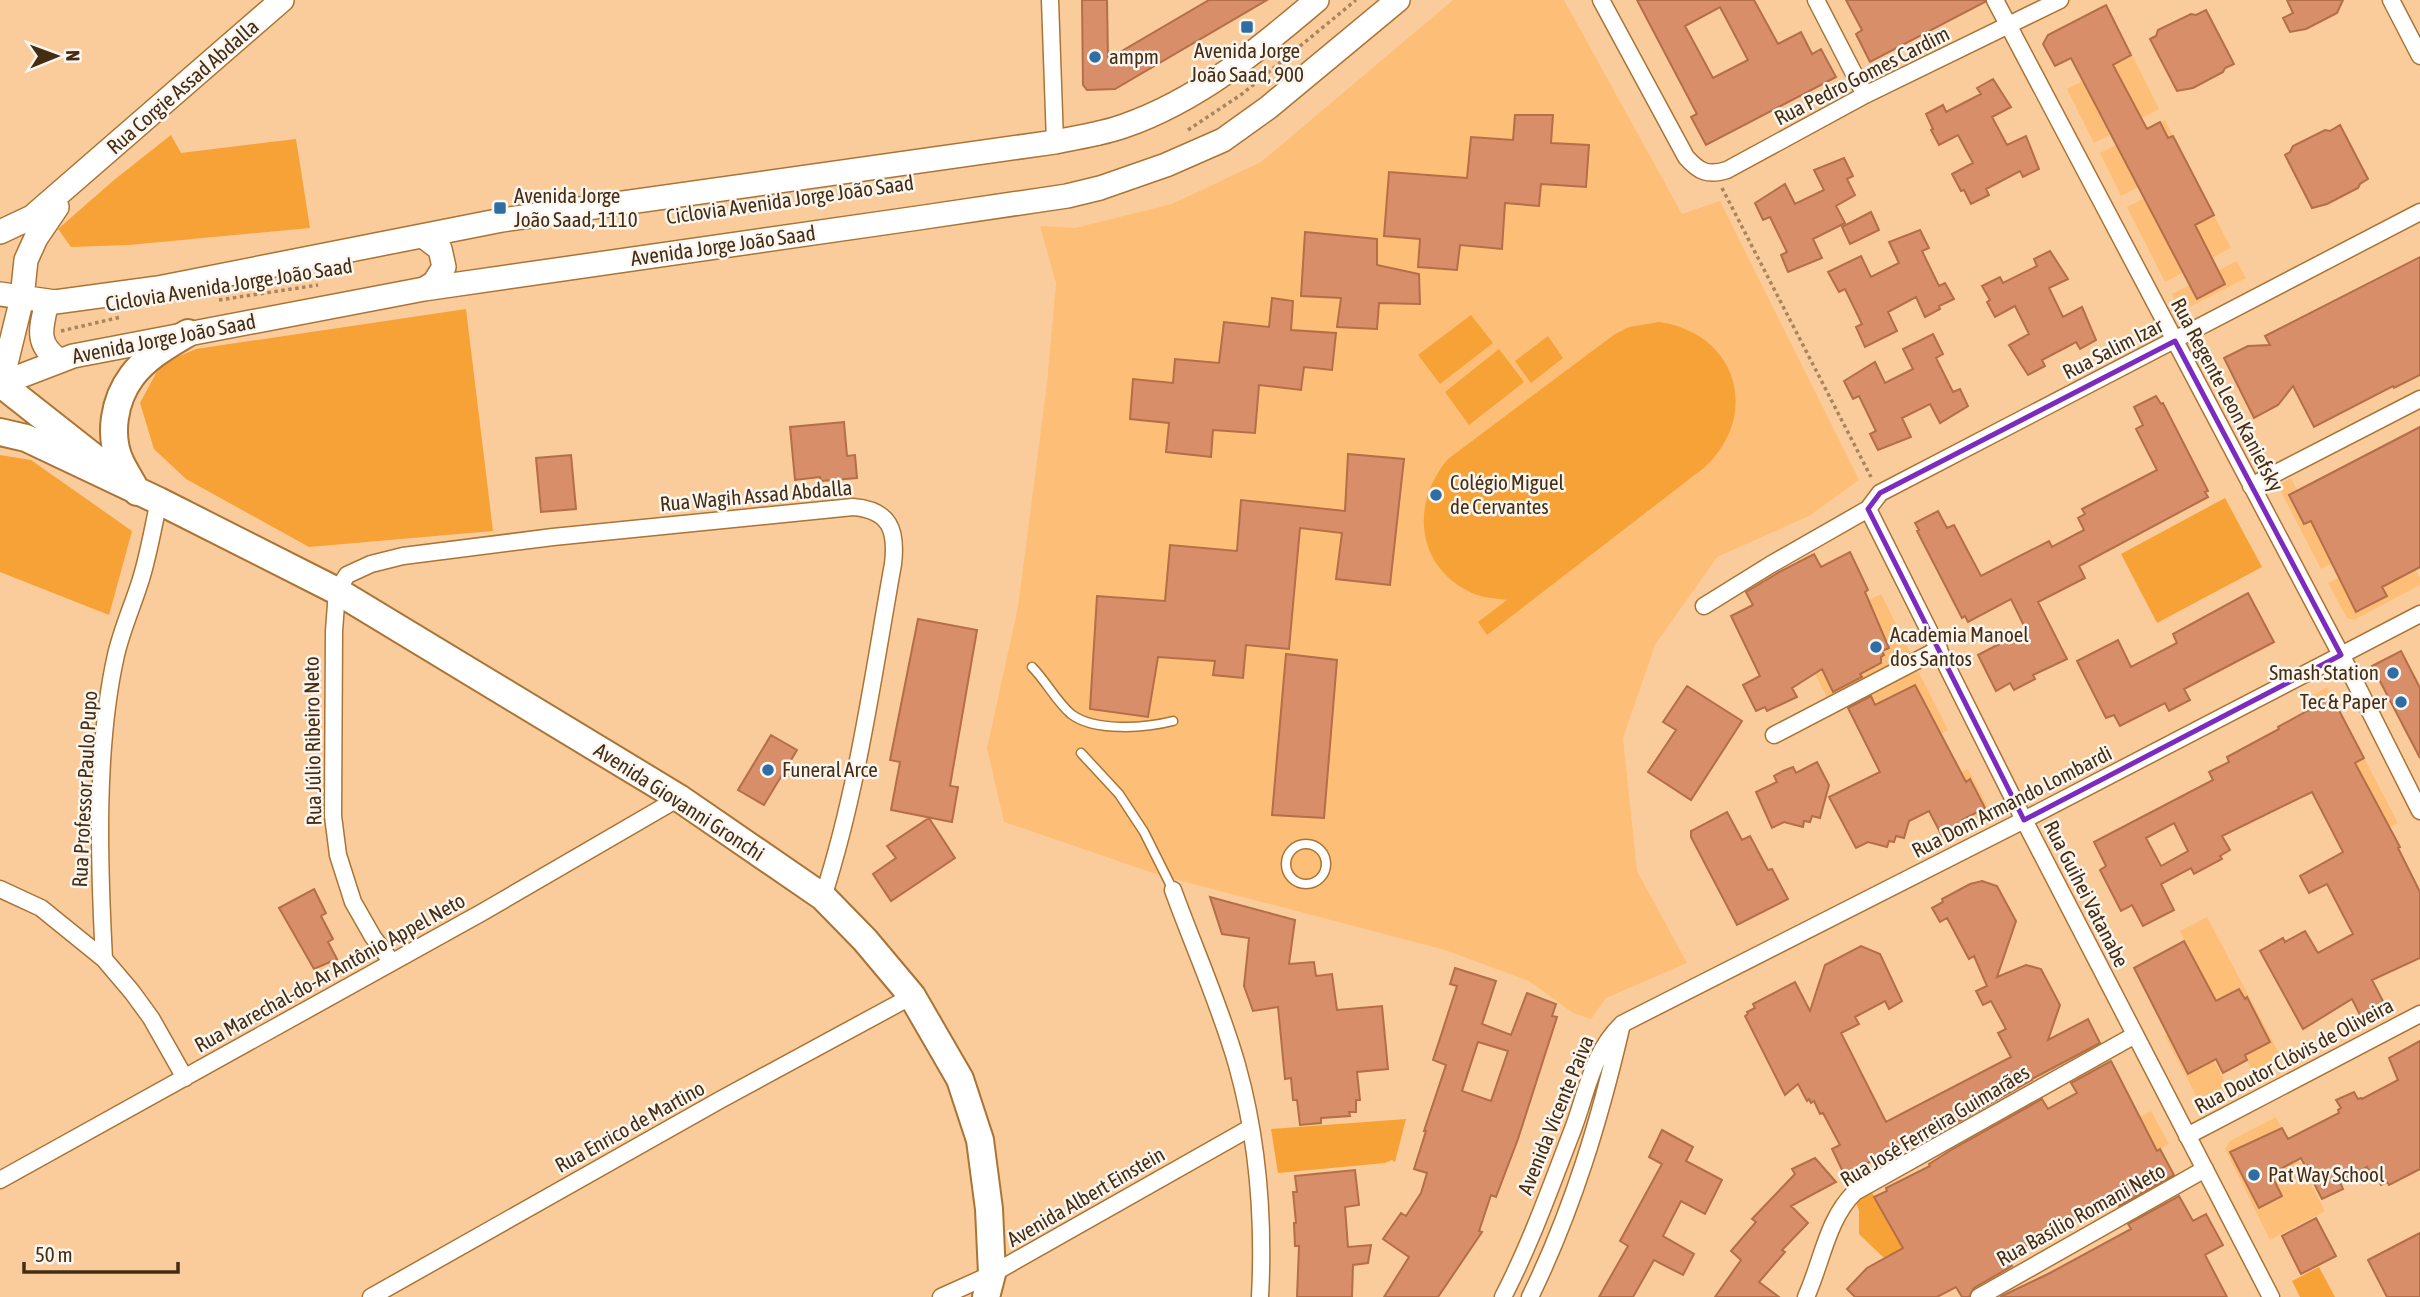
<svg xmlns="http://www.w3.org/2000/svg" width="2420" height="1297" font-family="'Asap Condensed',sans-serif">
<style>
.built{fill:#fdbe78}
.green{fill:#f7a237}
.building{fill:#d88e68;stroke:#b46e48;stroke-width:2;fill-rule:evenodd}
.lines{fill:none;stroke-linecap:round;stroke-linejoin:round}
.lane-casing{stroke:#aa7435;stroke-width:11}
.street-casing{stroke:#aa7435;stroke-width:19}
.secondary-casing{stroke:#aa7435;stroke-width:26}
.primary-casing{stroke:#aa7435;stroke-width:30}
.path{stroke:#a9855e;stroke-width:3.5;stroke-dasharray:3.5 3.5;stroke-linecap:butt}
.lane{stroke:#fff;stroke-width:8}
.street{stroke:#fff;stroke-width:16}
.secondary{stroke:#fff;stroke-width:23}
.primary{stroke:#fff;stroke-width:26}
.marked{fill:none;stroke:#7b2cbf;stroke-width:5;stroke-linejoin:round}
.poi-dot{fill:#2f6ea5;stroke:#fcf6f0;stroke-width:2.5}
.labels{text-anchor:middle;stroke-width:5;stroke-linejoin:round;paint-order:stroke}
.poi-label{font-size:21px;fill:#442d13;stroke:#fcf6f0;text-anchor:start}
.street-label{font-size:21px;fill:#442d13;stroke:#fcf6f0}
</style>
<rect width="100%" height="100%" fill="#fbcc9b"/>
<!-- built -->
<path class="built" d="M1453,0h111l118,214 38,-13 139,279 -50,36 -92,41 -62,88 -32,93 14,133 50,92 -81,35 -15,21 -18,-6 -44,-32 -84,-31 -286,-75 -155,-53 -17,-74 31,-141 29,-224 9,-100 -16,-57 35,2 97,-24 89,-42z
M2132,55l27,54 -65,34 -27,-54z
M2165,120l21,42 -65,34 -21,-43z
M2192,173l39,75 -66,34 -38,-75z
M2237,261l9,17 -55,28 -15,-3 -4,-9z
M2291,478l31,58 59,-32 39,74v7l-66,35 -7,-2 -19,-35 54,-29 -7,-14 -54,29 -43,-83z
M1881,594l31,62 -85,42 -31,-62z
M1918,671l30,59 -47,25 -31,-60z
M2327,687l71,136 -54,30 -35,-66 36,-19 -37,-70z
M1968,769l25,48 -48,25 -25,-49z
M2207,917l74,140 -28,15 -73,-141z
M2193,1021l34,65 -28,15 -34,-65z
M2151,1111l18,33 -64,36 -18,-34z
M2276,1117l49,94 -55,29 -45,-91 5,-8z"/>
<!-- green -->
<path class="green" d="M171,135l10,18 115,-14 14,89 -181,17 -58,2 -13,-18 56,-49z
M466,309l27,222 -184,16 -123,-68 -32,-30 -14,-46 21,-39 35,-15z
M1471,315l22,28 -53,41 -22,-29z
M1659,322c78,11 102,92 46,145l-218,168 -9,-13 29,-22c-13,-2 -25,-2 -37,-8 -55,-27 -59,-90 -22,-133l167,-125 14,-7z
M1548,336l15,22 -32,25 -16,-22z
M1499,349l25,33 -55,43 -24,-33z
M0,455l31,5 101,71 -23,84 -109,-43z
M2225,498l37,69 -105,56 -36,-69z
M1406,1119l-11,43 -3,-2 -7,3 -107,10 -7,-44z
M1870,1189l33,59 -19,10 -25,-24v-23l-3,-10z
M2319,1267l16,30h-35l-8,-16z"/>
<!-- building -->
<path class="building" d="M1082,0h25l1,59 101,-59h58l-152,89 -28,1 -4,-5z
M1637,0h117l24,44 23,-12 11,22 9,-5 15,28 -130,68 -15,-28 6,-3zM1720,7l28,53 -35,18 -28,-52z
M1846,0h139v2l-115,60 -14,-28 6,-4z
M2287,0h56l-6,13 -31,16 -16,3 -7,-14 10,-5z
M2106,5l25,50 -18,10 34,64 13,-7 8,16 5,-2 41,79 -19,10 30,59 -28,15 -126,-241 -16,8 -12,-22 5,-9z
M2206,10l28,54 -9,4 -2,4 -30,16 -16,3 -27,-52 6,-3 2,-6 33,-16 5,1z
M1993,79l18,28 -19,10 15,28 19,-9 13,33 -16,8 -3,-6 -34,18 3,6 -18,9 -7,-14 -3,1 -9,-17 21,-11 -15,-28 -19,10 -8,-15 2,-1 -7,-15 17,-9 3,7 35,-18 -4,-6z
M1515,115h38l-2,28 38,2 -3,42 -45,-3 -2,22 -34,-3 -3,46 -42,-4 -3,25 -39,-3 2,-28 -36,-3 5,-64 78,6 4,-41 42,3z
M2340,125l28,54 -8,5 -2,4 -31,16 -15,4 -27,-53 5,-3 3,-6 32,-16 5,1z
M1844,158l9,18 -6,3 8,16 -19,11 9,17 -32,16 9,19 -34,14 -7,-17 6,-3 -17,-35 -7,3 -8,-17 30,-19 10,20 29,-14 -10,-20z
M1871,212l8,18 -29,14 -8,-17z
M1920,230l9,18 -7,3 17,35 6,-3 9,16 -15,7 1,3 -15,8 -9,-20 -28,15 9,19 -32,16 -9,-20 6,-3 -17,-35 -6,3 -11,-20 33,-16 10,21 28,-14 -10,-21z
M1305,232l72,7v26l42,9 1,30 -41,-1 -2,26 -40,-2 4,-29 -40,-2z
M2050,251l18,28 -19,9 14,29 19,-10 14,33 -16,9 -4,-7 -34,18 3,6 -17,9 -19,-30 20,-11 -14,-28 -20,11 -8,-15 3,-2 -8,-14 18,-9 3,6 34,-17 -3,-7z
M2420,257v118l-26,13 -1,-2 -79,41 -21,-41 -15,19 -24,13 -30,-60 24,-12 22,-1 -5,-9z
M1272,298l21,3 -2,29 45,3 -4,37 -28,-3 -3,23 -42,-5 -4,48 -42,-3 -2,27 -45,-5 3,-29 -39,-4 3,-40 40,4 2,-24 44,4 5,-41 45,5z
M1933,334l10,20 -7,4 17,34 7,-3 8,17 -28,17 -10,-19 -28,14 9,19 -33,13 -8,-16 6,-3 -17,-35 -6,3 -9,-18 31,-19 10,21 28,-14 -10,-20z
M2156,396l5,8 2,-1 45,88 -3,1 3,5 -129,69 6,12 -47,24 29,57 -34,16 2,4 -21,11 -4,-7 -14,8 -18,-36 48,-25 -15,-31 -43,23 -3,-6 -3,2 -45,-87 2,-1 -4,-7 23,-12 9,17 7,-3 27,51 68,-35 3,6 32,-17 -6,-12 7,-4 -3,-5 75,-39 -21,-41 7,-4 -9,-18z
M844,422l3,34 8,-1 2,23 -36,3 -1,-4 -25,3 -5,-53z
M2420,427v140l-38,20 5,9 -31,16 -45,-91 -7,3 -15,-29z
M1348,454l56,5 -14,126 -54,-6 6,-46 -42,-5 -11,121 -43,-4 -3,33 -30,-3 2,-14 -57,-4 -10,60 -58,-8 7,-113 68,5 5,-56 67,6 4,-51 104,11z
M571,455l5,54 -35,3 -5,-54z
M1850,552l18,38 -3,2 24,56 -7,3 2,4 -3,2v6l-21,11 2,3 -29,15 -11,-23 -30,19 5,9 -30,14 -2,-4 -9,4 -13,-26 17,-9 -29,-60 22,-11 -7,-13 35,-21 33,-17 7,13z
M2248,593l26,49 -90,47 6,11 -21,11 -4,-8 -45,23 -6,-11 -8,3 -29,-57 41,-21 13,27 46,-24 -4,-9z
M918,619l59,11 -27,156 8,1 -6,35 -61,-12 9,-48 -10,-2z
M2401,651l19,37v70l-48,-92z
M1286,654l51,6 -13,158 -52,-3z
M1915,685l51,97 4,-3 15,29 -23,12 2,5 -22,11 -13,-25 -20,10 -5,17 -8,-2 -2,6 -5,-1 -2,6 -19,-5 -12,6 -27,-51 51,-25 -32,-64 23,-12 4,9z
M1687,686l55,35 -51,79 -43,-28 28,-42 -13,-8z
M2332,697l32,61 -9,5 45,84 -2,1 22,44v66l-48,22 12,23 -24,12 -8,-16 -49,30 -43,-78 23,-13 2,4 20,-11 13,22 35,-19 -26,-50 -18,9 -9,-17 43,-24 -31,-60 -90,44 8,14 -10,6 2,3 -28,15 -3,-6 -30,16 13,26 -31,16 -11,-21 -11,6 -21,-41 6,-4 -12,-24 119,-62 -4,-8 20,-10 -2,-5 52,-28 -1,-2zM2174,823l14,28 -27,15 -15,-28z
M771,735l26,15 -33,55 -26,-15z
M1817,762l12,23 -9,33 -8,-2 -2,6 -6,-1 -1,6 -19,-5 -12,6 -16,-36 21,-10 -3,-6 9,-5 10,-4 3,6z
M1727,812l15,28 8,-4 18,34 4,-1 16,30 -51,26 -46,-88v-6z
M929,818l26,40 -64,43 -18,-27 23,-16 -9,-12z
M1982,881l15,5 19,35 -19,56 29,-12 15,4 19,36 -12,35 40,-21 12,24 -68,36v1l-92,52 -5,-7 -90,51 -13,-27 8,-4 -17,-32 -3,1 -6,-13 -3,2 -2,-4 -2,2 -9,-17 -13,11 -40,-79 3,-2 -1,-2 8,-4 -2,-4 42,-22 15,29 15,-46 36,-19 19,8 22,47 -13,8 -4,-8 -30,16 4,7 -18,9 45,89 125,-65 -13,-24 8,-4 -15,-28 -8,4 -7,-14 11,-5 -13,-30 -5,3 -22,-41 -7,4 -8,-14 11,-6 -1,-3 28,-15z
M314,889l12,24 -5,3 12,23 -5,3 9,17 -23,10 -35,-61z
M1210,897l85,23 -6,44 25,-2 2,14 16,-2 5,36 45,-4 6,63 -31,3 3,28h-4v12h-7l1,4 -29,2v5l-21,2 -3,-25h-4l-2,-22 -6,1 -7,-72 -25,4 -9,-25 5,-48 -27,-4z
M2184,941l32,60 23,-12 6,10 2,-2 23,45 -25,13 2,5 -24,13 -7,-14 -28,15 -54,-106z
M1455,968l41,13 -14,43 29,11 16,-42 29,11 -4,12 5,1 -39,122 -22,58 -5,-2 -12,36 3,1 -44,65h-54l25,-40 -26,-18 18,-26 5,3 15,-23 6,-20 -13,-4 12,-38h-2l22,-66 -13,-5 24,-74 -7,-2zM1478,1042l30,9 -17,50 -29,-10z
M2420,1041v128l-31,16 -2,-3 -6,3 -5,-9 -4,2 -5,-11 -27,15 3,7 -21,10 -21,-41 -30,16 11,22 -23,12 -29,-56 52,-24 6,11 51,-26 -1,-3 3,-2 -5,-8 18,-8 4,7 3,-1 1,1 36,-19 -9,-22z
M2111,1061l46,90 3,-2 14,26 -55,31 -3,-6 -110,56 6,10 -38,22 -5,9h-7l-6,-10 -19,10h-82l-8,-8 20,-21 36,-20 -29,-51 13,-6 -1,-3 44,-22 -1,-2 22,-14 91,-51 6,10 29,-16 -6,-10z
M1662,1130l31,17 -7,14 36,19 -17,34 -24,-13 -18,35 31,18 -11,21 -29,-15 -21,37h-34l29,-51 -8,-5 42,-77 -13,-7z
M1815,1158l21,24 -45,24 17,17 -26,27 3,2 -26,30 20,15h-64l26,-37 -10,-9 25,-29 -4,-3 43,-45 -3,-5z
M1355,1170l4,35 -14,2 3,40 23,-2 -3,18 -15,2 -1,32h-55l2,-51h-4l-1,-23h2l-3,-31h4l-2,-16z
M2179,1196l14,25 13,-7 17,31 -18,10 22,42h-227l48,-23 83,-45 -3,-5z
M2316,1218l20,38 -35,18 -19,-38z
M2420,1233v64h-33l-19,-37z"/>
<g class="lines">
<defs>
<path id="lane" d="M1032,667c14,14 24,34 39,47 23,18 75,14 102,7
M1081,753l38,41 25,38 29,58
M1286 864a20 20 0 1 1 40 0a20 20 0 1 1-40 0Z"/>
<path id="street" d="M1050,0l5,142
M1601,0l85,157c13,15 22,19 41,13l138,-75 195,-95
M1816,0l49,95
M1995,0l353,668 72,143
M2391,0l29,56
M2251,486l169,-87
M1868,509l156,311 247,477
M1704,606l66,-41 98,-56 12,-16 540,-281
M1774,735l165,-86
M0,889l41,19 63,51 28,33 19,26 34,60
M1173,890c21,58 47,115 64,175 21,75 27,155 23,232
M104,959c-5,-95 -9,-211 12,-304 6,-26 17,-50 25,-76 8,-26 12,-52 18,-78
M391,961l-18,-24 -20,-35 -15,-47 -5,-39 1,-185 3,-40 10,-16 24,-11 32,-8 150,-19 300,-30c37,3 44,23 40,57 -20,111 -35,225 -70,333
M2187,1136l233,-122
M0,1180l481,-267 198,-115
M371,1297l349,-197 192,-104
M941,1297l51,-23 258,-146
M1503,1297c28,-54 48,-111 70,-168 14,-37 19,-76 49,-105l402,-204 396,-206
M1530,1297c43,-88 70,-178 92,-273
M1806,1297c16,-35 21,-78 49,-105l280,-157
M1979,1297l226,-128"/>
<path id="secondary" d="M0,232l32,-15 250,-217
M423,236l17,13 4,18 -10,16 -10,6
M0,294l55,8 103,-14 344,-68 553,-78c23,-5 47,-8 69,-16 75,-26 134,-76 193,-126
M47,302c-6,26 -12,42 12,58
M0,384l73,-28 351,-67 494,-71 149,-22 33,-8 66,-23 57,-25 46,-33 129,-107
M1,384l21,-86 4,-38 10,-22 21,-31"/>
<path id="primary" d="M1,384l94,74
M0,432l26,6 133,63 178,90 342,207 144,99 42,43 47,56 48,83 20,61 9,69 3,65 -6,23
M137,492c-5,-10 -11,-19 -16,-29 -13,-27 -7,-63 11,-87 14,-19 36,-31 56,-43"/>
</defs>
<!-- lane casing -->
<use href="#lane" class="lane-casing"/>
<!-- street casing -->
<use href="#street" class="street-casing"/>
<!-- secondary casing -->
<use href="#secondary" class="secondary-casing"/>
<!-- primary casing -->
<use href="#primary" class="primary-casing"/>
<!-- path -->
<path class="path" d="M1188,130l54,-36 114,-94
M1722,188l149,289
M219,300l99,-15
M61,331l60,-14"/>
<!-- lane -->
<use href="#lane" class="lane"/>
<!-- street -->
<use href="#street" class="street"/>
<!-- secondary -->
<use href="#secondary" class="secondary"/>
<!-- primary -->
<use href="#primary" class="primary"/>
</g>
<!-- marked area -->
<path class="marked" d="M2175,341l166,314 -317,165 -156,-311 12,-16z"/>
<!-- markers -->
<g class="poi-dot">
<rect x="1240" y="20" width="14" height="14" rx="3.5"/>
<circle cx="1095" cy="57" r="7"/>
<rect x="493" y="201" width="14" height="14" rx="3.5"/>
<circle cx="1436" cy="495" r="7"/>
<circle cx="1876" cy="647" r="7"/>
<circle cx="2393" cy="673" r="7"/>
<circle cx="2401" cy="702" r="7"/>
<circle cx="768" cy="770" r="7"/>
<circle cx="2254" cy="1175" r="7"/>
</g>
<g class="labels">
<!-- poi labels -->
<g class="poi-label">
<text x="1247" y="58" text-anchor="middle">Avenida Jorge<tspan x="1247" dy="24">João Saad, 900</tspan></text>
<text x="1109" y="64">ampm</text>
<text x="514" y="203">Avenida Jorge<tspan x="514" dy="24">João Saad, 1110</tspan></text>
<text x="1450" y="490">Colégio Miguel<tspan x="1450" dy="24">de Cervantes</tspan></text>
<text x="1890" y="642">Academia Manoel<tspan x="1890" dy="24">dos Santos</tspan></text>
<text x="2379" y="680" text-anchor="end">Smash Station</text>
<text x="2387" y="709" text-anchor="end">Tec &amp; Paper</text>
<text x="782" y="777">Funeral Arce</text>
<text x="2268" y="1182">Pat Way School</text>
</g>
<!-- street labels -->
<g class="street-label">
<text transform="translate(1862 76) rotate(-27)" y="7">Rua Pedro Gomes Cardim</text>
<text transform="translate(183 87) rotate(-41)" y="7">Rua Corgie Assad Abdalla</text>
<text transform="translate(790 200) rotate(-8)" y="7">Ciclovia Avenida Jorge João Saad</text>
<text transform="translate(723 246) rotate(-8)" y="7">Avenida Jorge João Saad</text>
<text transform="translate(229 285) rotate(-9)" y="7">Ciclovia Avenida Jorge João Saad</text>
<text transform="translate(164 339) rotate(-11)" y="7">Avenida Jorge João Saad</text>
<text transform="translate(2113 349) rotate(-27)" y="7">Rua Salim Izar</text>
<text transform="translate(2227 395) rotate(62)" y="7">Rua Regente Leon Kaniefsky</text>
<text transform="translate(756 496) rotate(-5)" y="7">Rua Wagih Assad Abdalla</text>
<text transform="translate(313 741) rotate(-91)" y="7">Rua Júlio Ribeiro Neto</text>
<text transform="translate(85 789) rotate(-87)" y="7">Rua Professor Paulo Pupo</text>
<text transform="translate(679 802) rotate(33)" y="7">Avenida Giovanni Gronchi</text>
<text transform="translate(2012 802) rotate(-27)" y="7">Rua Dom Armando Lombardi</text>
<text transform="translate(2086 894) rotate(63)" y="7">Rua Guihei Vatanabe</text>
<text transform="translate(330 973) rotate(-29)" y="7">Rua Marechal-do-Ar Antônio Appel Neto</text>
<text transform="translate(2294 1056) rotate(-28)" y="7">Rua Doutor Clóvis de Oliveira</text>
<text transform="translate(1556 1115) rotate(-68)" y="7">Avenida Vicente Paiva</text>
<text transform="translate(1935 1126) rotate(-31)" y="7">Rua José Ferreira Guimarães</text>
<text transform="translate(630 1127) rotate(-29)" y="7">Rua Enrico de Martino</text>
<text transform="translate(1086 1197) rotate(-30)" y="7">Avenida Albert Einstein</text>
<text transform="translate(2081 1215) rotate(-29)" y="7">Rua Basílio Romani Neto</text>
</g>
</g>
<!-- north arrow -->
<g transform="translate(56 56) rotate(89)" stroke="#fcf6f0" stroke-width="5" paint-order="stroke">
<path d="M0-5L12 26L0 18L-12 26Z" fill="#442d13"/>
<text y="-10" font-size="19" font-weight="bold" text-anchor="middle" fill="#442d13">N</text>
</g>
<!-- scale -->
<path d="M24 1262v10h154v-10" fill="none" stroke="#442d13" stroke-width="3.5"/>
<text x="35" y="1262" font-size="21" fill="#442d13" stroke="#fcf6f0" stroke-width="5" paint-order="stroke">50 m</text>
</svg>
